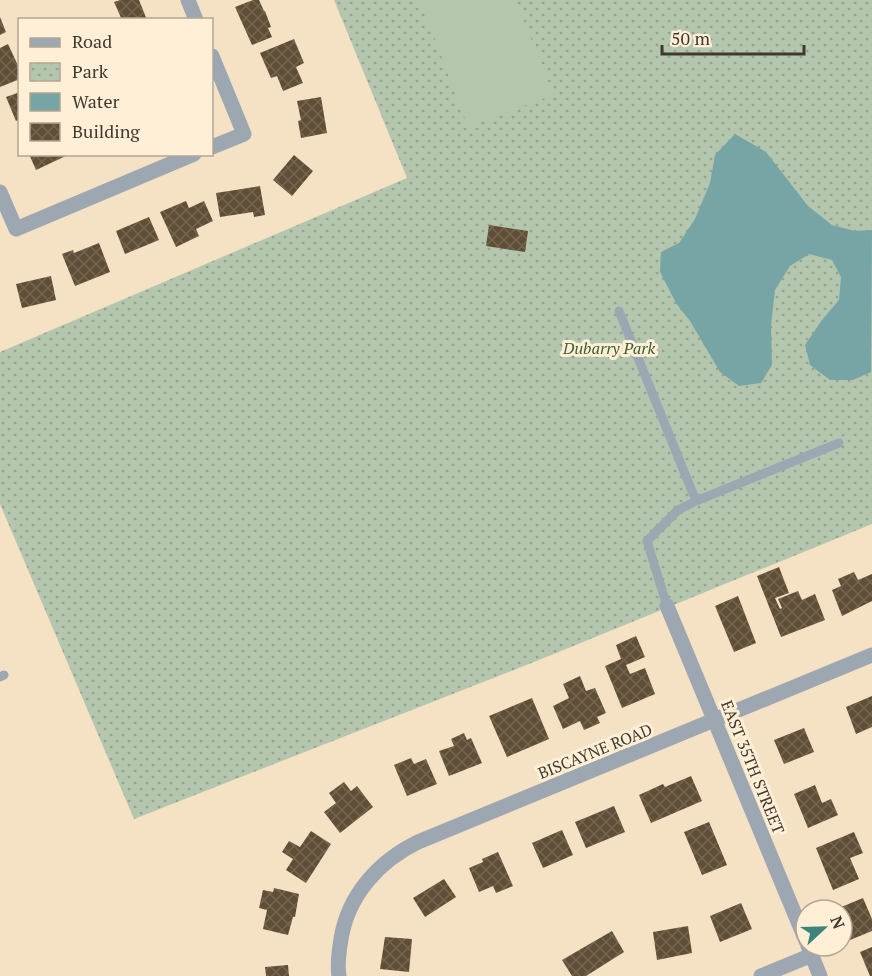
<svg xmlns="http://www.w3.org/2000/svg" width="872" height="976" font-family="'PT Serif',serif">
<style>
.park{fill:url(#park-dots)}
.garden{fill:#b4c6ae}
.water{fill:#77a5a5}
.building{fill:url(#building-cross-hatch)}
.lines{fill:none;stroke-linecap:round;stroke-linejoin:round}
.service{stroke:#9ca7b1;stroke-width:9}
.minor{stroke:#9ca7b1;stroke-width:15}
.labels{text-anchor:middle;stroke-width:6;stroke-linejoin:round;paint-order:stroke}
.park-label{font-size:16px;font-style:italic;fill:#3c5d30;stroke:#ffefd7}
.street-label{font-size:16px;fill:#40392d;stroke:#ffefd7}
</style>
<defs>
<pattern id="park-dots" width="8" height="8" patternUnits="userSpaceOnUse" patternTransform="scale(1.5)"><rect width="8" height="8" fill="#b4c6ae"/><path d="M2 2h.1M6 6h.1" fill="none" stroke="#94a28e" stroke-width="1.8" stroke-linecap="round"/></pattern>
<pattern id="building-cross-hatch" width="8" height="8" patternUnits="userSpaceOnUse" patternTransform="scale(1.5)"><rect width="8" height="8" fill="#604f36"/><path d="M0 0l8 8M0 8l8-8" fill="none" stroke="#746652"/></pattern>
</defs>
<rect width="100%" height="100%" fill="#f5e1c3"/>
<!-- park -->
<path class="park" d="M334,0h538v524l-333,136 -405,159 -134,-315v-152l407,-174z"/>
<!-- garden -->
<path class="garden" d="M420,0h96l37,95 -85,32z"/>
<!-- water -->
<path class="water" d="M735,134l31,18 42,54 24,19 23,6 17,-1 -1,142 -18,8h-23l-20,-15 -5,-20 17,-25 17,-20 2,-23 -9,-17 -23,-6 -19,12 -15,24 -4,35 1,40 -11,18 -22,3 -19,-14 -30,-51 -14,-18 -16,-31 1,-20 18,-9 16,-24 15,-36 5,-28z"/>
<!-- building -->
<path class="building" d="M120,0h19l8,20h-25l-8,-18z
M253,0h6l5,11h1l6,16 -3,1 4,9 -20,8 -17,-38z
M0,17l6,15 -6,3z
M294,39l10,24 -8,4 7,16 -20,8 -6,-15 -6,2 -11,-25z
M8,44l12,26v9l-20,8v-39z
M20,92v27l-4,2 -10,-24z
M321,97l6,36 -26,5 -3,-17 3,-1 -4,-19z
M29,154h41l-34,16z
M294,155l19,16 -21,25 -19,-16z
M260,186l5,29 -11,2 -1,-5 -33,5 -4,-24z
M186,201l3,7 15,-7 9,20 -17,8 3,7 -23,11 -16,-35z
M149,217l10,23 -34,14 -9,-23z
M489,225l39,6 -3,21 -39,-6z
M99,243l11,29 -35,14 -13,-32 11,-4 1,3z
M51,276l5,24 -34,8 -6,-24z
M779,567l10,26 -14,5 5,11 2,-1 -4,-9 20,-8 4,9 13,-6 10,26 -44,17 -24,-61z
M854,572l4,8 14,-6v27l-30,15 -10,-26 9,-4 -3,-7z
M738,596l18,47 -22,9 -19,-46z
M636,636l9,21 -19,8 4,9 15,-6 10,26 -33,14 -17,-42 16,-7 -5,-14z
M580,676l6,15 9,-3 11,25 -9,4 3,6 -16,7 -4,-9 -17,8 -10,-23 16,-8 -6,-14z
M872,696v31l-16,7 -10,-27z
M532,698l17,41 -42,18 -18,-41z
M804,728l10,24 -30,12 -10,-24z
M464,733l3,7 4,-2 11,25 -33,13 -10,-25 15,-5 -3,-7z
M411,758l3,6 12,-5 11,25 -30,12 -13,-31z
M691,776l11,25 -51,22 -12,-28 24,-11 2,3z
M344,782l7,9 6,-5 16,21 -33,26 -16,-21 12,-9 -7,-10z
M815,785l7,18 9,-4 7,16 -30,13 -14,-34z
M614,806l11,26 -39,16 -11,-26z
M709,822l18,43 -25,10 -18,-43z
M562,830l11,25 -30,13 -11,-25z
M311,831l20,13 -25,39 -20,-13 7,-11 -11,-7 7,-11 11,6z
M854,832l9,21 -13,5 9,21 -26,11 -17,-42z
M498,852l15,34 -17,7 -3,-7 -14,6 -10,-24 14,-6 -1,-3z
M444,879l12,18 -31,20 -12,-19z
M274,888l25,6 -4,23h-2l-5,18 -25,-6 4,-19 -8,-2 4,-18 10,2z
M863,898l9,21v12l-22,9 -8,-19v-11h-8z
M741,903l11,26 -32,13 -10,-26z
M688,926l4,27 -35,7 -4,-28z
M612,931l12,21 -38,24h-14l-10,-16z
M385,937l27,2 -3,33 -29,-3z
M872,947v29h-2l-10,-24z
M288,965l1,11h-23l-1,-9z"/>
<g class="lines">
<!-- service -->
<path class="service" d="M619,311l77,190
M667,606l-20,-65 31,-31 18,-9 143,-58
M0,677l4,-2"/>
<!-- minor -->
<path class="minor" d="M188,0l8,20
M212,56l32,78 -32,13
M0,192l16,37 178,-75
M667,606l139,335
M808,946l12,30
M339,976c-2,-12 0,-25 2,-37 7,-44 38,-78 77,-97l454,-187
M761,976l51,-21"/>
</g>
<g class="labels">
<!-- park labels -->
<g class="park-label">
<text x="609" y="354">Dubarry Park</text>
</g>
<!-- street labels -->
<g class="street-label">
<text transform="translate(595 751) rotate(-22)" y="6">BISCAYNE ROAD</text>
<text transform="translate(753 767) rotate(68)" y="6">EAST 35TH STREET</text>
</g>
</g>
<!-- legend -->
<rect x="18" y="18" width="195" height="138" fill="#ffefd7" stroke="#b3a693" stroke-width="1.5"/>
<rect x="30" y="38" width="30" height="9" fill="#9ca7b1" stroke="#b3a693" stroke-width="1.5"/>
<text x="72" y="48" font-size="18" fill="#40392d">Road</text>
<rect x="30" y="63" width="30" height="18" fill="url(#park-dots)" stroke="#b3a693" stroke-width="1.5"/>
<text x="72" y="78" font-size="18" fill="#40392d">Park</text>
<rect x="30" y="93" width="30" height="18" fill="#77a5a5" stroke="#b3a693" stroke-width="1.5"/>
<text x="72" y="108" font-size="18" fill="#40392d">Water</text>
<rect x="30" y="123" width="30" height="18" fill="url(#building-cross-hatch)" stroke="#b3a693" stroke-width="1.5"/>
<text x="72" y="138" font-size="18" fill="#40392d">Building</text>
<!-- north arrow -->
<g transform="translate(824 928) rotate(68)"><circle r="28" fill="#ffefd7" stroke="#b3a693" stroke-width="1.5"/>
<path d="M0-4.5L10 22L0 15L-10 22Z" fill="#3d847d"/>
<text y="-9" font-size="16" font-weight="bold" text-anchor="middle" fill="#40392d">N</text>
</g>
<!-- scale -->
<path d="M662 45v9h142v-9" fill="none" stroke="#40392d" stroke-width="3"/>
<text x="671" y="45" font-size="18" fill="#40392d" stroke="#ffefd7" stroke-width="4.5" paint-order="stroke">50 m</text>
</svg>
